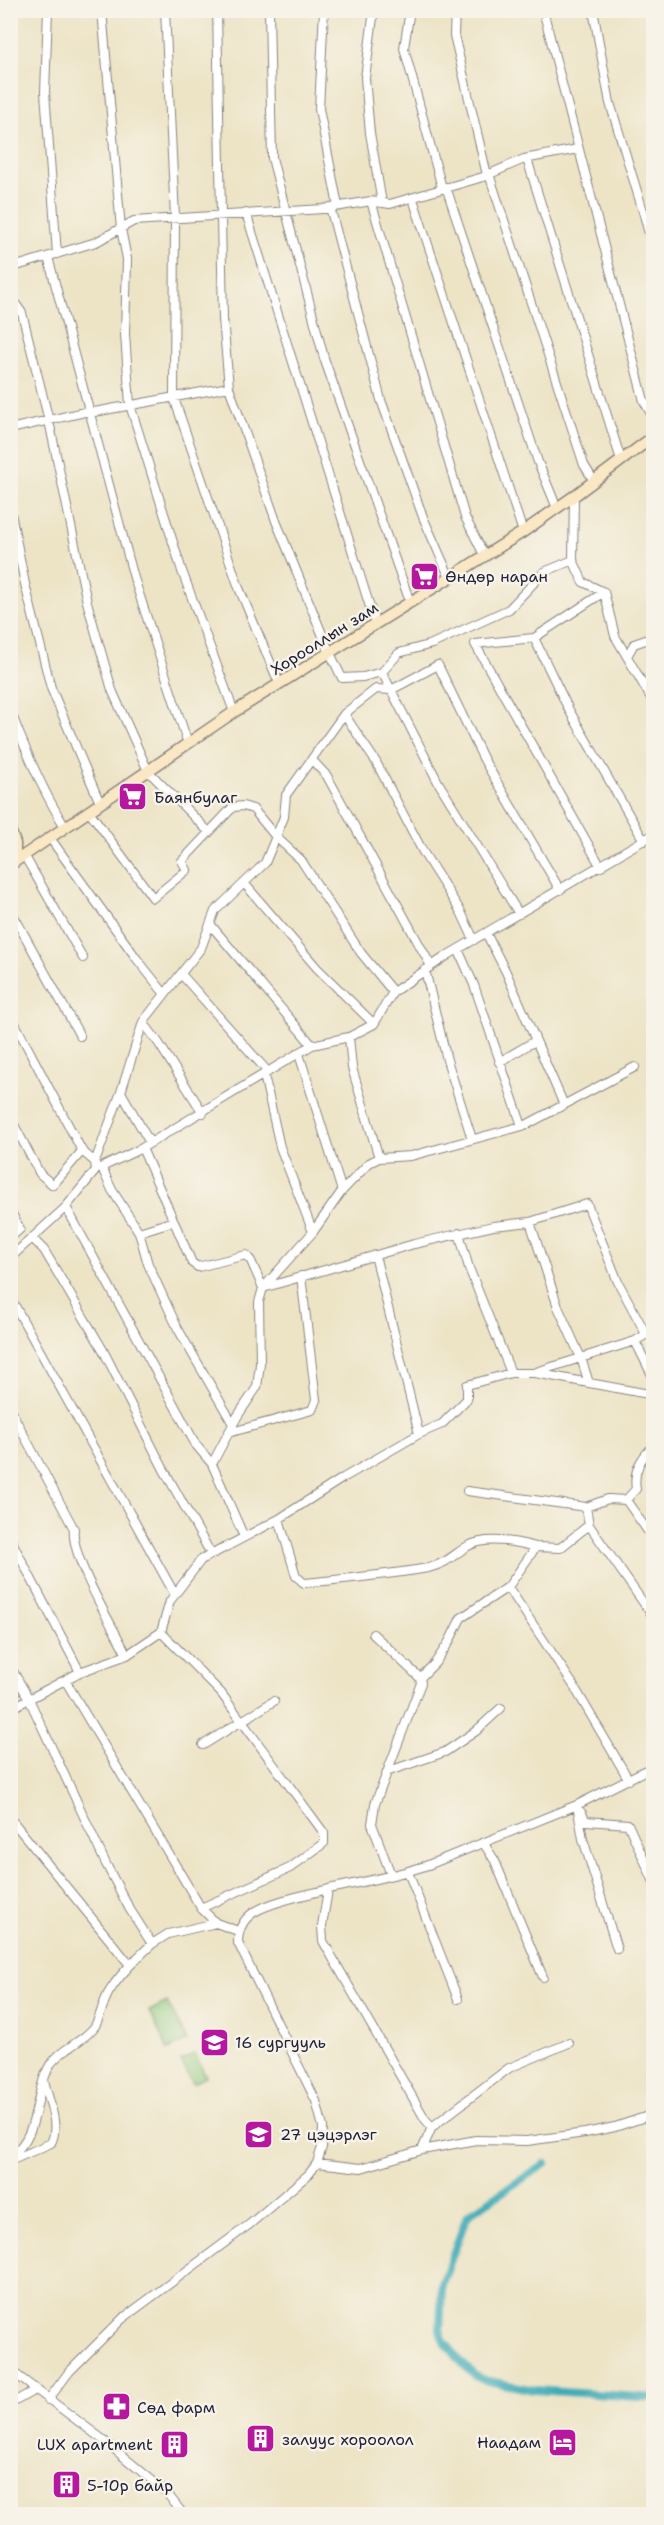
<svg xmlns="http://www.w3.org/2000/svg" width="664" height="2525" font-family="'Shantell Sans',sans-serif">
<style>
.green{fill:#8eca80;stroke:#58765e;stroke-width:1.5}
.lines{fill:none;stroke-linecap:round;stroke-linejoin:round}
.canal{stroke:#3cacb8;stroke-width:8}
.street-casing{stroke:#888380;stroke-width:10}
.secondary-casing{stroke:#888380;stroke-width:13}
.street{stroke:#fff;stroke-width:8}
.secondary{stroke:#fae7c3;stroke-width:10}
.labels{text-anchor:middle;stroke-width:5;stroke-linejoin:round;paint-order:stroke}
.poi-label{font-size:16px;fill:#22223b;stroke:#f7f3e8;text-anchor:start}
.street-label{font-size:16px;fill:#22223b;stroke:#f7f3e8}
</style>
<rect width="100%" height="100%" fill="#f7f3e8"/>
<filter id="ink" filterUnits="userSpaceOnUse"><feTurbulence type="fractalNoise" baseFrequency=".0167" numOctaves="2"/><feDisplacementMap in="SourceGraphic" scale="12" xChannelSelector="R" yChannelSelector="G"/><feConvolveMatrix kernelMatrix="1 2 1 2 8 2 1 2 1" color-interpolation-filters="sRGB"/></filter>
<filter id="wash" filterUnits="userSpaceOnUse"><feTurbulence type="fractalNoise" baseFrequency=".008" numOctaves="4" result="noise"/><feDisplacementMap in="SourceGraphic" scale="24" xChannelSelector="R" yChannelSelector="G"/><feGaussianBlur stdDeviation="1.35" result="paint"/><feColorMatrix in="noise" values="0 0 0 0 0 0 0 0 0 0 0 0 0 0 0 0 0 1.4 0 .05"/><feComposite in="paint" operator="in"/></filter>
<g filter="url(#wash)">
<rect width="100%" height="100%" fill="#ede4c6"/>
<!-- green -->
<path class="green" d="M167,2002l20,38 -19,10 -19,-39z
M195,2054l11,23 -13,7 -12,-23z"/>
<g class="lines">
<!-- canal -->
<path class="canal" d="M545,2164l-76,50 -4,7 -23,63 -2,46 4,11 17,21 14,14 9,4 50,10 120,8"/>
</g>
</g>
<g filter="url(#ink)">
<g class="lines">
<defs>
<path id="street" d="M48,10l-3,82 12,162
M102,10l19,219 6,30 -2,75 5,71 52,166 52,141
M165,10l10,207 -1,181 65,190 40,95
M217,10l6,309 6,68 47,134 53,130 13,27 21,-1 19,-5 17,-19 33,-9 77,-35 35,-37 29,-12 1,-64
M269,10l3,148 52,200 86,244
M324,10l-5,99 19,97
M374,10l-9,68 5,55 12,70
M410,10l-6,38 38,140
M455,10l-1,25 33,140
M543,10l101,391 10,18
M593,10l17,93 33,108 11,42
M527,159l94,301
M489,174l95,291 10,16
M446,187l92,275 19,46
M413,199l110,333
M371,201l94,316 20,40
M330,207l51,193 42,117 27,61
M246,213l129,410
M48,257l86,321 54,166
M10,268l86,-26 38,-21 189,-12 48,-8 19,3 93,-27 41,-18 54,-10
M10,296l12,17 27,108 38,181 25,88 36,81 61,61
M89,413l140,-26
M10,429l79,-18
M10,508l15,76 26,104 49,115
M573,560l10,22 21,10 11,44 39,67
M604,592l-70,46 35,72 75,131
M534,638l-59,6 126,223
M627,656l7,-12 20,-7
M382,672l56,110 81,132
M10,710c16,41 32,80 55,117
M344,714l32,48 47,90 38,60 13,28
M312,760l15,16 104,190
M89,811l64,87 34,-28 -5,-9 51,-54 10,-1 10,3 23,28 25,23 60,93 32,39
M50,838l87,121 27,34
M24,855l59,103
M244,883l73,85 57,56
M10,909l70,127
M210,924l102,121
M486,933l20,39 58,133
M458,949l16,36 48,141
M425,970l22,90 25,79
M181,974l87,98
M10,1014l72,137 13,11
M143,1022l15,20 45,71
M349,1037l3,31 27,90
M299,1054l43,137
M499,1062l36,-21
M264,1075l16,72 33,85
M121,1092l29,51
M10,1117l30,57 13,11 29,-34
M142,1148l50,115 6,4 48,-12 5,6 12,27 50,-56 29,-41 27,-28 10,-5 32,-2 115,-31 109,-58
M102,1168l10,22 27,42 9,32 30,65 55,95
M96,1170l46,-22 170,-103 37,-8 25,-13 19,-32 55,-37 206,-121
M66,1207l130,238 16,19
M10,1210l10,19 -10,9
M530,1222l28,85 23,51 8,25
M139,1232l35,-11
M459,1233l10,35 42,105
M33,1239l11,11 59,100 60,118 48,86
M375,1255l44,179
M10,1258l56,-51 30,-37 -1,-8 26,-70 22,-70 58,-74 14,-37 50,-48 19,-46 2,-22 58,-81 32,-25 15,1 47,-25 46,95 76,130
M10,1297l164,296
M635,1341l19,38
M536,1372l99,-31 19,-11
M10,1409l64,120c-4,27 39,98 53,126
M228,1433l84,-23 4,-10 -15,-124
M467,1491l119,16 22,-8 18,1 10,-11c-3,-18 4,-31 18,-43
M626,1500l28,40
M586,1507l3,18 65,93
M279,1519l17,57 8,7c41,-4 83,-8 124,-15 18,-4 25,-13 40,-22 19,-10 49,-4 68,1
M244,1537l-32,-73 25,-47 20,-30 3,-23 -1,-62 4,-14 151,-44 79,-18 37,-4 57,-18 31,78 28,52
M10,1538l70,134
M508,1587l64,96 57,97
M161,1632l60,61 103,140v10l-34,25 -89,40
M373,1634l47,44
M10,1666l19,33 77,165 23,44 23,36 16,-10 48,-11
M65,1680l136,228 15,15 22,8
M10,1709l70,-37 47,-17 34,-23 9,-31 31,-41 78,-41 64,-41 76,-44 23,-10 25,-25v-14l44,-12h24l119,22
M203,1745l71,-44
M389,1771l56,-19 31,-21 25,-23
M577,1805l6,34 34,110
M581,1812l5,9 42,3 26,58
M10,1818l120,147
M484,1844l11,17 48,116
M408,1872l50,127
M391,1875l-19,-51 3,-20 46,-121 -1,-5 15,-15 14,-21 12,-24 47,-31 28,-40 24,1 29,-23
M328,1890l-6,36 1,15 102,178 7,8
M10,2045l3,-1
M422,2150l10,-23 77,-59 60,-25
M10,2156c31,-20 23,-62 40,-91 10,-16 34,-23 45,-39 6,-11 8,-24 14,-34 11,-18 28,-34 43,-48
M10,2161l41,-18c9,-18 -2,-40 -6,-59
M317,2163l44,5 61,-18 54,-10 51,1 58,-8 30,-6 39,-13
M10,2370l92,69 64,53 17,22
M48,2400l21,-28 53,-53 128,-95 59,-50 8,-11 5,-16 1,-20 -7,-26 -78,-158c0,-15 6,-26 20,-33 22,-11 48,-15 71,-21 33,-7 67,-13 99,-24l149,-60 77,-39
M10,2404l25,-14"/>
<path id="secondary" d="M653,10l1,16
M10,830l5,13v18
M10,865l224,-153 289,-180 51,-36 80,-60"/>
</defs>
<!-- street casing -->
<use href="#street" class="street-casing"/>
<!-- secondary casing -->
<use href="#secondary" class="secondary-casing"/>
<!-- street -->
<use href="#street" class="street"/>
<!-- secondary -->
<use href="#secondary" class="secondary"/>
</g>
</g>
<!-- icons -->
<defs>
<symbol id="supermarket-square" viewBox="-11 -11 22 22"><rect x="-9" y="-9" width="18" height="18" rx="4" fill="#b5179e" stroke="#f7f3e8"/><path d="M-6-5.5h2.5l.6 2H6L4.5 2H-2.5L-4.4-4H-6ZM-1.5 3.2a1.3 1.3 0 1 0 .1 0ZM3 3.2a1.3 1.3 0 1 0 .1 0Z" fill="#fff"/></symbol>
<symbol id="school-square" viewBox="-11 -11 22 22"><rect x="-9" y="-9" width="18" height="18" rx="4" fill="#b5179e" stroke="#f7f3e8"/><path d="M0-5L7-2L0 1L-7-2ZM-4 1L0 2.5L4 1V4Q0 6-4 4Z" fill="#fff"/></symbol>
<symbol id="pharmacy-square" viewBox="-11 -11 22 22"><rect x="-9" y="-9" width="18" height="18" rx="4" fill="#b5179e" stroke="#f7f3e8"/><path d="M-2-6h4v4h4v4h-4v4h-4v-4h-4v-4h4Z" fill="#fff"/></symbol>
<symbol id="building-square" viewBox="-11 -11 22 22"><rect x="-9" y="-9" width="18" height="18" rx="4" fill="#b5179e" stroke="#f7f3e8"/><path d="M-4-6H4V6H1V3H-1V6H-4ZM-2.5-4.3h1.7v1.8h-1.7ZM.8-4.3h1.7v1.8H.8ZM-2.5-1h1.7V.8h-1.7ZM.8-1h1.7V.8H.8Z" fill="#fff"/></symbol>
<symbol id="hotel-square" viewBox="-11 -11 22 22"><rect x="-9" y="-9" width="18" height="18" rx="4" fill="#b5179e" stroke="#f7f3e8"/><path d="M-6-4.5h1.5V1H6V5H4.5V3h-9V5H-6ZM-4 0a1.8 1.8 0 1 1 3.6 0ZM.5 0V-2.5h3Q6-2.5 6 0Z" fill="#fff"/></symbol>
</defs>
<g fill-rule="evenodd">
<use href="#supermarket-square" x="408" y="560" width="33" height="33"/>
<use href="#supermarket-square" x="116" y="780" width="33" height="33"/>
<use href="#school-square" x="198" y="2026" width="33" height="33"/>
<use href="#school-square" x="242" y="2118" width="33" height="33"/>
<use href="#pharmacy-square" x="100" y="2390" width="33" height="33"/>
<use href="#building-square" x="244" y="2422" width="33" height="33"/>
<use href="#hotel-square" x="546" y="2426" width="33" height="33"/>
<use href="#building-square" x="158" y="2428" width="33" height="33"/>
<use href="#building-square" x="50" y="2468" width="33" height="33"/>
</g>
<g class="labels">
<!-- poi labels -->
<g class="poi-label">
<text x="445" y="582">Өндөр наран</text>
<text x="154" y="803">Баянбулаг</text>
<text x="235" y="2048">16 сургууль</text>
<text x="280" y="2140">27 цэцэрлэг</text>
<text x="137" y="2413">Сөд фарм</text>
<text x="282" y="2445">залуус хороолол</text>
<text x="541" y="2448" text-anchor="end">Наадам</text>
<text x="153" y="2450" text-anchor="end">LUX apartment</text>
<text x="87" y="2491">5-10р байр</text>
</g>
<!-- street labels -->
<g class="street-label">
<text transform="translate(324 638) rotate(-32)" y="6">Хорооллын зам</text>
</g>
</g>
<!-- margin -->
<rect width="664" height="2525" fill="none" stroke="#f7f3e8" stroke-width="36"/>
</svg>
